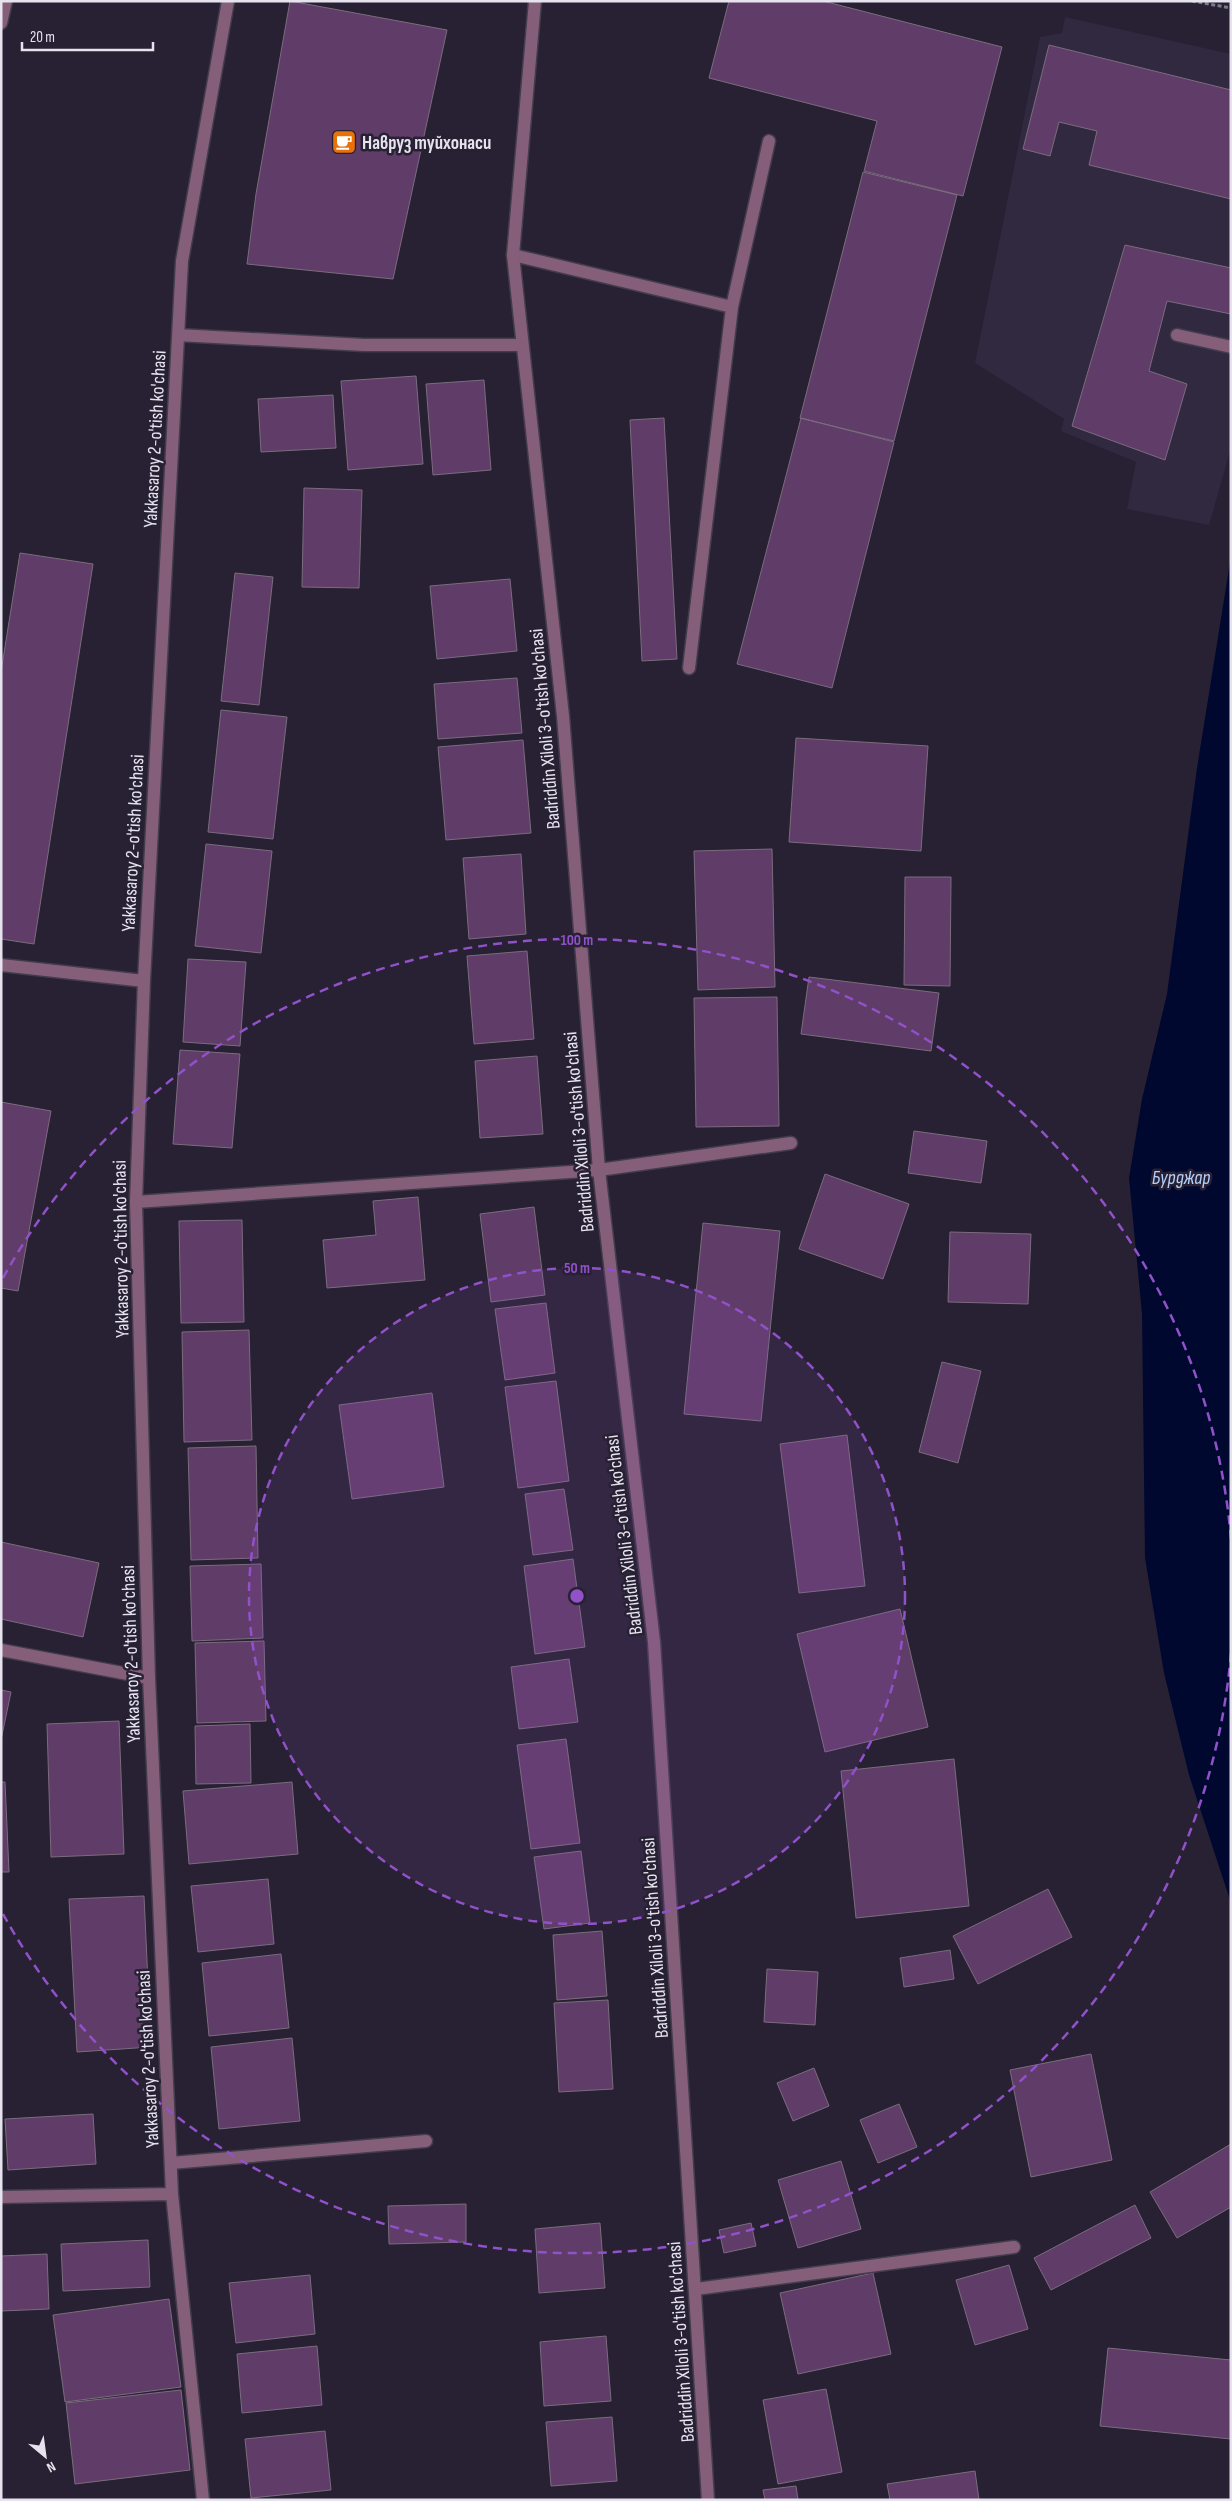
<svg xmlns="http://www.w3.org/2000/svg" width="1232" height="2501" font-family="'Sofia Sans Condensed',sans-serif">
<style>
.built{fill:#312940}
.water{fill:#000830}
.building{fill:#603c68;stroke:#7b6c7e}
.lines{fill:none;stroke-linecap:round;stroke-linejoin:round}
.lane-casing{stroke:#423c4d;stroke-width:15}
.street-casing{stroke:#423c4d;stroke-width:15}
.path{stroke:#7f7a89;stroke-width:3;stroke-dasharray:4 2.5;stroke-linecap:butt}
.lane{stroke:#855e79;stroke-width:12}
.street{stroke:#855e79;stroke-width:12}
.ring{fill:none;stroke:#9051c9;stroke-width:2.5;stroke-dasharray:9 6}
.labels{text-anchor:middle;stroke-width:5;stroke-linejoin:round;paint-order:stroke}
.poi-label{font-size:19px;font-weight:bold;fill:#e6e3ef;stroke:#272133;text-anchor:start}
.street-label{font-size:19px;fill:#e6e3ef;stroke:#272133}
.water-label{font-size:20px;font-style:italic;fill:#b5cffb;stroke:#272133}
.centre{fill:#9051c9;stroke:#272133;stroke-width:2.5}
.ring-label{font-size:15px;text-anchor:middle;font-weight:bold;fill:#9051c9;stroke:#272133;stroke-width:5;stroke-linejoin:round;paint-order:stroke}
</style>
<rect width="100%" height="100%" fill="#272133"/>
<!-- built -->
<path class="built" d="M1065,17l166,37v394l-22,77 -82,-16 9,-47 -75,-31 3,-12 -89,-56 65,-326 22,-4z"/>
<!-- water -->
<path class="water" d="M1231,556v1347l-42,-128 -25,-102 -19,-115 -3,-244 -13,-136 13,-79 25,-105 30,-226z"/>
<!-- building -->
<path class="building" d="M290,1l157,29 -54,249 -146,-15 9,-70z
M729,1h94l179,46 -39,149 -99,-25 13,-50 -168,-43z
M1049,45l182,45v109l-142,-34 8,-34 -38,-9 -9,34 -27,-7z
M863,172l94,23 -63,246 -94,-23z
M1125,245l106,23v46l-64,-13 -18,70 38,13 -22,76 -93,-34z
M416,376l7,88 -75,6 -7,-89z
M484,380l7,90 -58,5 -7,-91z
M333,395l3,53 -75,4 -3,-53z
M664,418l13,241 -35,2 -12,-241z
M801,418l93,24 -62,246 -95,-24z
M304,488l58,2 -3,98 -57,-1z
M20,553l73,11 -59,380 -33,-5v-267z
M235,573l38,4 -14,128 -38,-4z
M510,579l7,72 -80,8 -7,-73z
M517,678l5,55 -84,6 -4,-55z
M221,710l66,7 -14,122 -65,-7z
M796,738l132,8 -7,105 -132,-9z
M523,740l8,93 -85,7 -8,-93z
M206,844l66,7 -11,102 -66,-7z
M772,849l3,138 -77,3 -4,-139z
M521,854l5,80 -57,5 -6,-81z
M905,877h46l-1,109 -46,-1z
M527,951l7,88 -60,5 -7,-88z
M188,959l58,3 -6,84 -57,-4z
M809,977l130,16 -8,58 -130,-17z
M777,997l2,129 -83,1 -2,-129z
M180,1050l60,4 -8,94 -59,-4z
M537,1056l6,78 -63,4 -5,-77z
M1,1102l50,9 -33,180 -17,-3z
M914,1131l73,10 -6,42 -73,-10z
M825,1174l84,30 -26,75 -84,-30z
M418,1197l7,83 -98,8 -4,-48 53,-5 -3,-34z
M534,1207l11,88 -54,7 -11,-88z
M242,1220l2,102 -63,1 -2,-102z
M703,1223l77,8 -19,190 -77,-7z
M950,1232l81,2 -3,70 -80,-2z
M546,1303l9,70 -50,7 -10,-71z
M249,1330l3,110 -68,2 -2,-110z
M942,1362l39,9 -23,92 -39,-11z
M556,1381l13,100 -51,7 -13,-101z
M432,1393l12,94 -92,12 -13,-94z
M847,1435l18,151 -66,7 -19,-149z
M256,1446l2,112 -67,2 -3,-112z
M564,1489l9,61 -40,5 -8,-61z
M1,1542l98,21 -16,74 -82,-18z
M573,1559l12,88 -50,7 -11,-88z
M261,1564l2,74 -71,3 -2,-75z
M900,1609l28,118 -103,25 -28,-118z
M264,1641l2,80 -69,2 -2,-80z
M569,1659l9,63 -59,7 -8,-62z
M1,1690l10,2 -10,48z
M119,1721l5,133 -73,3 -4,-133z
M250,1724l1,59 -55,1 -1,-58z
M566,1739l14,104 -49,6 -14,-104z
M954,1759l15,147 -113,12 -15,-147z
M1,1782h4l4,90h-8z
M292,1782l6,72 -109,10 -6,-73z
M581,1851l9,72 -46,6 -10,-72z
M268,1879l6,65 -76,8 -7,-66z
M1048,1889l24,48 -94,47 -25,-48z
M144,1896l7,151 -74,5 -8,-153z
M602,1931l5,65 -50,4 -4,-65z
M950,1950l4,29 -50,8 -4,-29z
M281,1954l8,74 -80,8 -7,-73z
M767,1969l51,3 -3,53 -51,-3z
M608,2000l5,89 -54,3 -5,-89z
M292,2038l8,83 -81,8 -8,-82z
M1091,2054l21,106 -81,17 -21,-107z
M814,2068l15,38 -36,15 -16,-38z
M899,2104l18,43 -39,16 -18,-43z
M93,2114l3,50 -88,6 -3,-51z
M1231,2144v63l-54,31 -27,-46z
M841,2161l20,68 -63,19 -20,-68z
M466,2204v38l-77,2 -1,-38z
M1135,2205l16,33 -100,52 -17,-32z
M600,2223l5,65 -66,5 -4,-64z
M751,2223l5,23 -32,7 -5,-23z
M148,2240l2,47 -87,4 -2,-47z
M47,2254l2,55 -48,2v-55z
M1009,2265l19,64 -53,16 -19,-65z
M873,2273l18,81 -93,20 -18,-81z
M310,2275l5,59 -79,9 -7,-60z
M169,2299l12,88 -116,15 -12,-87z
M606,2336l5,65 -67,5 -4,-64z
M317,2346l5,59 -80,8 -5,-59z
M1108,2348l123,12v79l-131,-13z
M826,2389l16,83 -64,12 -15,-84z
M181,2390l9,80 -115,14 -9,-81z
M612,2417l5,64 -66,5 -5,-64z
M325,2431l6,59 -80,8 -6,-59z
M975,2471l4,29h-89l-3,-16z
M796,2486l2,14h-33l-2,-10z"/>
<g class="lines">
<defs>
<path id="lane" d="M1,23l5,-22
M513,255l219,52 -43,361
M732,307l37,-166
M1177,335l54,12
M171,2163l255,-22
M696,2289l318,-42"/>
<path id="street" d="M535,1l-22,254 50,461 36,454 55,472 54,858
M178,335l186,10h158
M1,965l143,16
M136,1202l463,-32 192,-27
M1,1650l148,28
M1,2197l171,-3
M203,2500l-31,-306 -23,-516 -13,-476 8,-221 38,-720 46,-260"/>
</defs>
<!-- lane casing -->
<use href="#lane" class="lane-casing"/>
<!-- street casing -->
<use href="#street" class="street-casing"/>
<!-- path -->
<path class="path" d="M1192,1l39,7"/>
<!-- lane -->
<use href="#lane" class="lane"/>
<!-- street -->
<use href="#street" class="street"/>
</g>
<!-- distance rings -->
<circle cx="577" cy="1596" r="328" fill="#9051c9" fill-opacity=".12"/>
<g class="ring">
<circle cx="577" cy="1596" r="328"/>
<path d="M1231 1653A656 656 0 0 1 3 1914M3 1278A656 656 0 0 1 1231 1539"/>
</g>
<!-- icons -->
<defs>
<symbol id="cafe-square" viewBox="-11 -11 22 22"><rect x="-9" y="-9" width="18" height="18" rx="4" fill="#e8710a" stroke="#272133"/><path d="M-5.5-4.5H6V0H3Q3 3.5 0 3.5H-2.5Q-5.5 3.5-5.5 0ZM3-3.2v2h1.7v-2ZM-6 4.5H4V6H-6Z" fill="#fff"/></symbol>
</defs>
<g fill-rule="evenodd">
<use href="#cafe-square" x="330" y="128" width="28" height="28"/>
</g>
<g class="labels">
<!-- poi labels -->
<g class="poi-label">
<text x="362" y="149">Навруз туйхонаси</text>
</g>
<!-- street labels -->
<g class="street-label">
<text transform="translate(154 439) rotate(-87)" y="7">Yakkasaroy 2-o'tish ko'chasi</text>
<text transform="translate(544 729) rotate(-95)" y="7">Badriddin Xiloli 3-o'tish ko'chasi</text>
<text transform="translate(132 843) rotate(-87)" y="7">Yakkasaroy 2-o'tish ko'chasi</text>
<text transform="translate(578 1132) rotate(-95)" y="7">Badriddin Xiloli 3-o'tish ko'chasi</text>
<text transform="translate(120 1249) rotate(-91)" y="7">Yakkasaroy 2-o'tish ko'chasi</text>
<text transform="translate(623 1535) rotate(-97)" y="7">Badriddin Xiloli 3-o'tish ko'chasi</text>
<text transform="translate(130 1654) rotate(-92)" y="7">Yakkasaroy 2-o'tish ko'chasi</text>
<text transform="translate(654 1938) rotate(-94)" y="7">Badriddin Xiloli 3-o'tish ko'chasi</text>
<text transform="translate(147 2059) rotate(-93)" y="7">Yakkasaroy 2-o'tish ko'chasi</text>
<text transform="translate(680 2342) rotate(-94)" y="7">Badriddin Xiloli 3-o'tish ko'chasi</text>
</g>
<!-- water labels -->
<g class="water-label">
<text x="1181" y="1184">Бурджар</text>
</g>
</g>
<circle cx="577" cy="1596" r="8" class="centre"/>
<g class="ring-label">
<text x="577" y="945">100 m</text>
<text x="577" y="1273">50 m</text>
</g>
<!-- border -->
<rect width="1232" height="2501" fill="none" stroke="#e6e3ef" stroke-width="5"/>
<!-- north arrow -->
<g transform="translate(45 2456) rotate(151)" stroke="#272133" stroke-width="4" paint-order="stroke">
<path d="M0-4L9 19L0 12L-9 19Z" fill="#e6e3ef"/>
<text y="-8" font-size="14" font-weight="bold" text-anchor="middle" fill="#e6e3ef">N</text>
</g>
<!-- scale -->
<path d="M22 42v8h131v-8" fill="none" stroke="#e6e3ef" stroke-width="2.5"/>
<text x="30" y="42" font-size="15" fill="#e6e3ef" stroke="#272133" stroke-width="4" paint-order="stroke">20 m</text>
</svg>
